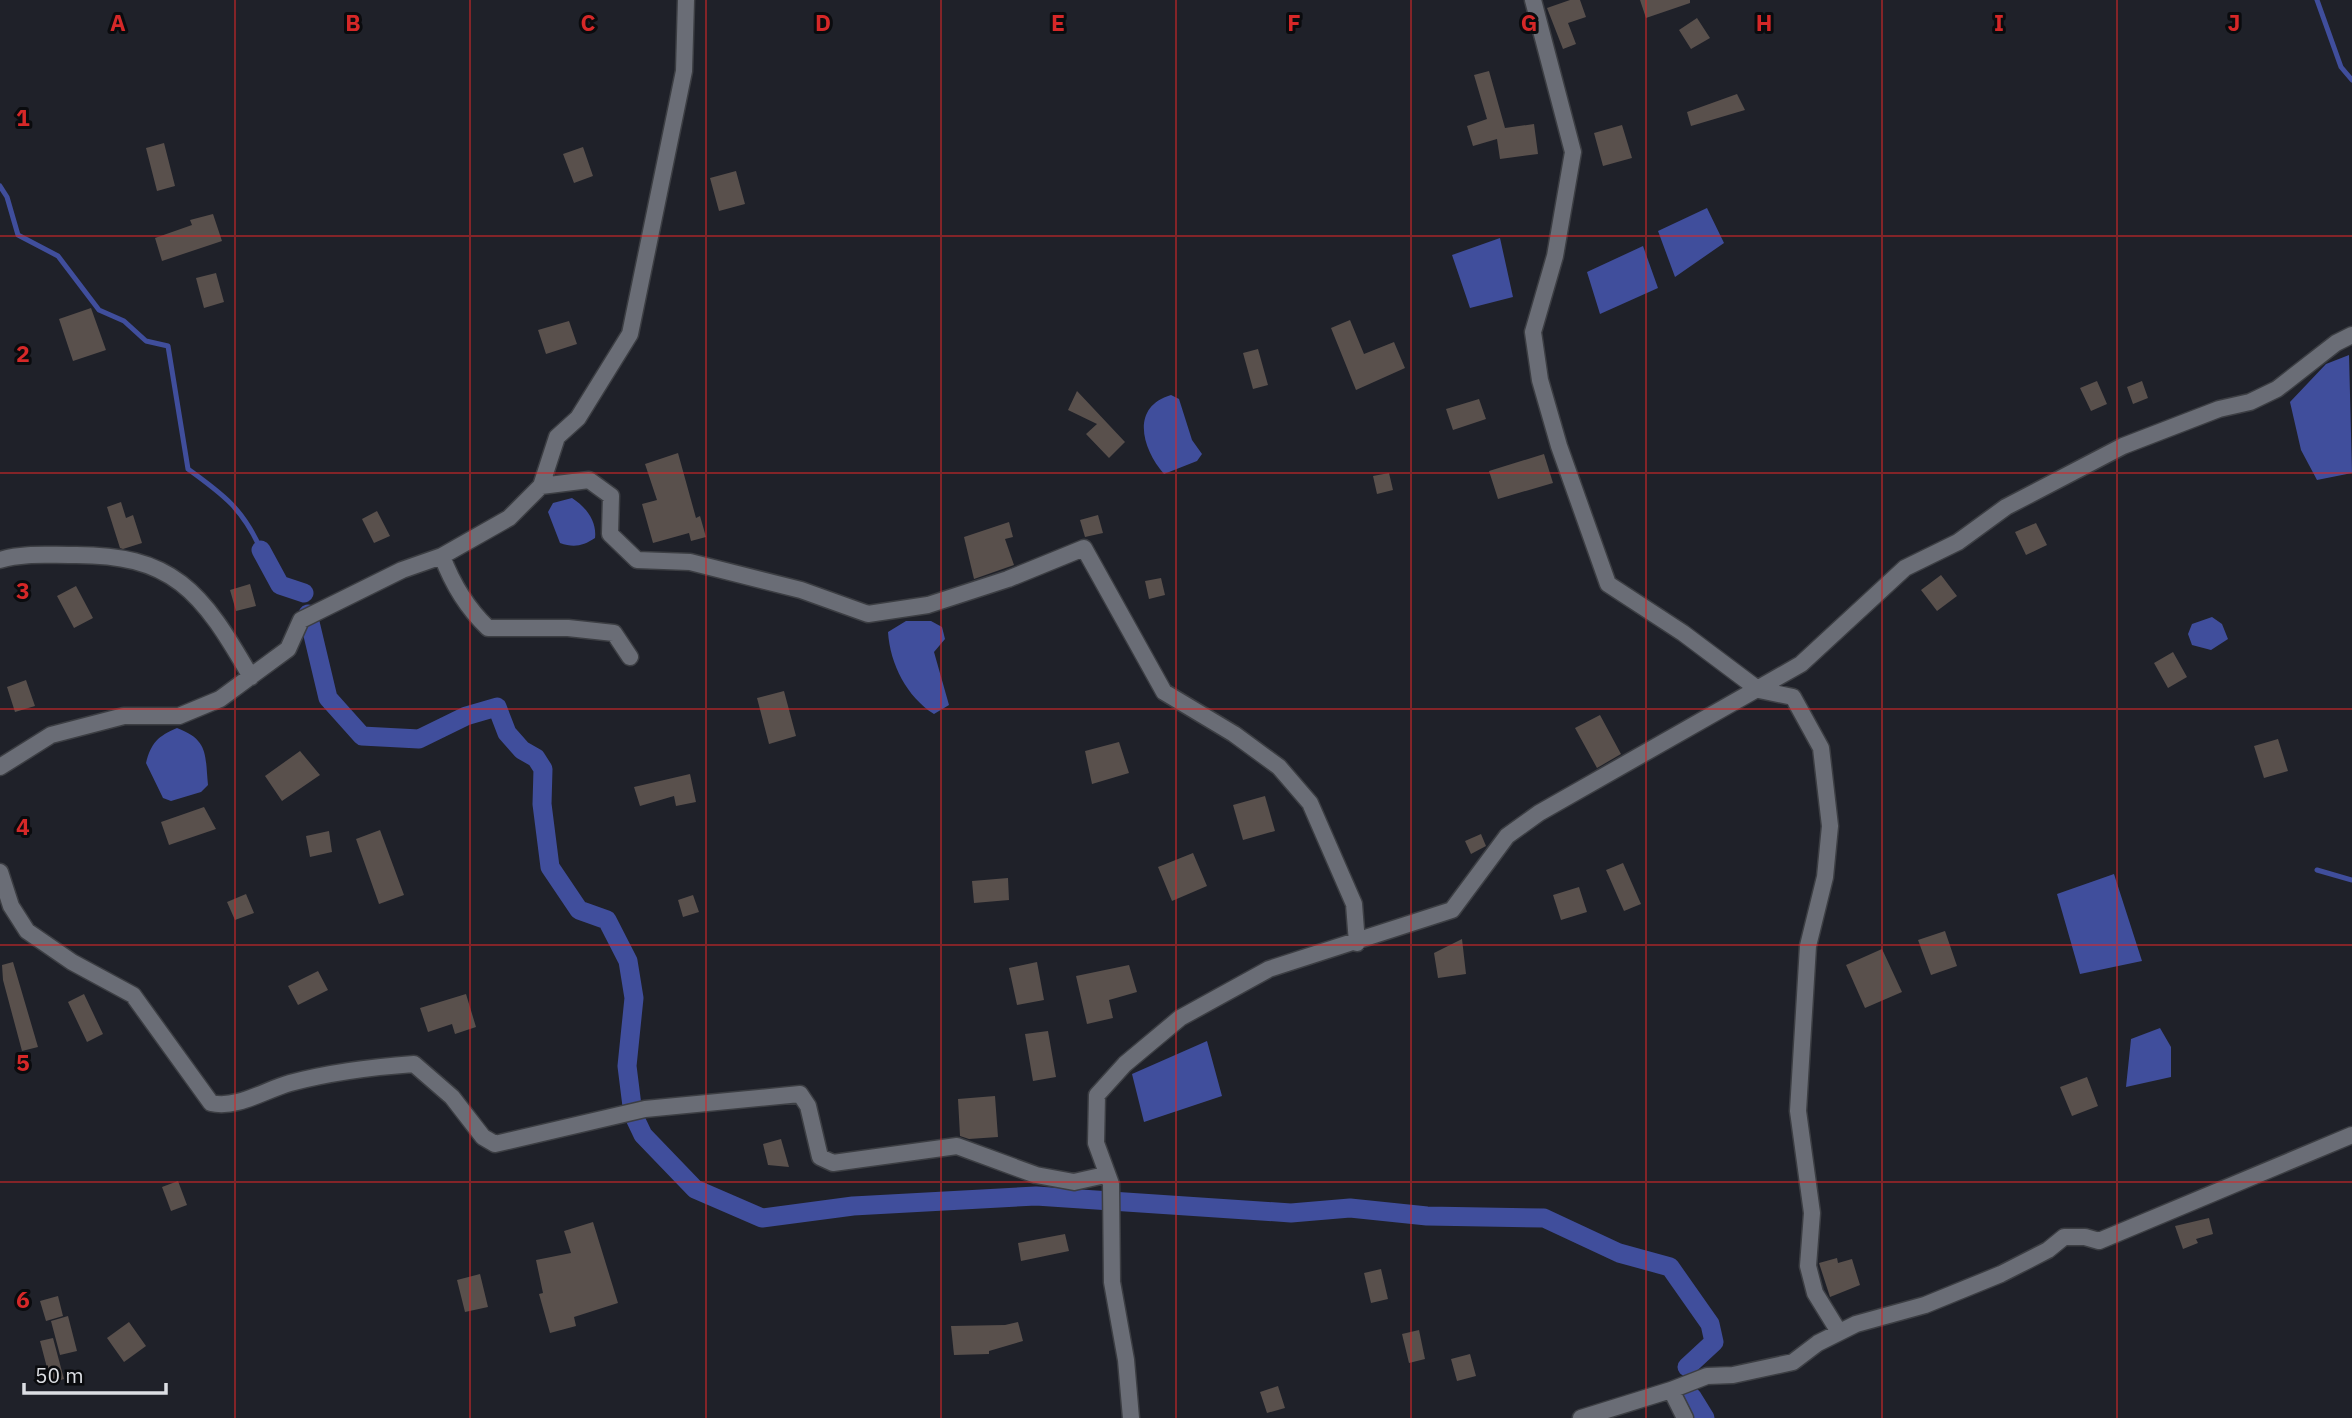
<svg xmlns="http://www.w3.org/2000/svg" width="2352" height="1418" font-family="'IBM Plex Sans',sans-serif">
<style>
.water{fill:#404e9c}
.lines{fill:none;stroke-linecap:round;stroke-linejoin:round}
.stream{stroke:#404e9c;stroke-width:5}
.canal{stroke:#404e9c;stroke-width:19}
.building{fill:#59504c}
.street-casing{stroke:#3c3e43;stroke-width:19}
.street{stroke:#6a6d76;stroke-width:16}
.grid{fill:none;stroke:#d62828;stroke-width:2;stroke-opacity:0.55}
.grid-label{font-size:23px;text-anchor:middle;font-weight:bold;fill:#d62828;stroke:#0a0b0e;stroke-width:6;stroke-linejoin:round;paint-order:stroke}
</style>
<rect width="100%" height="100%" fill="#1f2129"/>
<!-- water -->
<path class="water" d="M1707,208l17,35 -49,34 -17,-46z
M1500,238l13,59 -43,11 -18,-53z
M1643,246l15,42 -58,26 -13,-42z
M2349,355l3,118 -35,7 -16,-30 -11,-48 36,-38z
M1171,395l8,4 13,41 10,14 -5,7 -33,13c-22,-25 -34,-67 7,-79z
M572,498c14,9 25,23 23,40 -12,8 -21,10 -35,5l-12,-31 5,-9z
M2212,617l10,7 6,15 -17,11 -19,-5 -4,-11 4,-10z
M906,621h25l11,6 3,12 -11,13 15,53 -15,9c-27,-17 -44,-50 -46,-82z
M177,728c32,12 28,27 31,57l-7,7 -30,9 -8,-3 -17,-35c5,-20 12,-27 31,-35z
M2114,874l28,87 -62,13 -23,-80z
M2160,1028l11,19v30l-45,10 5,-48z
M1207,1041l15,55 -78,26 -12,-48z"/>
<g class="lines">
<!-- stream -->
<path class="stream" d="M2317,0l24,67 11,13
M0,186l7,11 11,38 40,21 41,54 25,11 22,20 22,5 20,123c36,26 55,40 73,81
M2317,870l35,10"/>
<!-- canal -->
<path class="canal" d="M261,550l19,35 24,8
M308,614l20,84 34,38 57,3 47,-23 31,-9 10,26 15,17 14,8 7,11 -1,35 8,63 29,43 28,10 21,41 6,37 -7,68 6,48 10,21 52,54 67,29 91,-12 183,-10 255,17 59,-5 77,8 117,2 75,35 51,14 40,57 4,18 -27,25
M1692,1397l13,21"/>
</g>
<!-- building -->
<path class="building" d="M1570,0h10l6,17 -18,6 8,21 -13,5 -16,-41z
M1640,0h50v3l-44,15z
M1697,18l13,20 -19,11 -12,-19z
M1489,71l16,57 29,-4 4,30 -38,5 -3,-20 -24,7 -6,-20 20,-7 -13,-44z
M1737,94l8,16 -54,16 -4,-14z
M1622,125l10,33 -29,8 -9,-33z
M164,143l11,43 -18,5 -11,-43z
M583,147l10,29 -19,7 -11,-29z
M736,171l9,33 -26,7 -9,-33z
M213,214l9,27 -60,20 -7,-23 37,-13 -2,-5z
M216,273l8,29 -20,6 -8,-30z
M91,308l15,42 -33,11 -14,-42z
M1350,320l14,34 30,-12 11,26 -49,22 -25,-62z
M569,321l8,23 -31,10 -8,-24z
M1258,349l10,36 -15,4 -10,-36z
M2097,381l10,23 -16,7 -11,-23z
M2142,381l6,17 -15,6 -6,-17z
M1077,391l48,51 -16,16 -23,-24 11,-10 -29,-14z
M1479,399l7,20 -33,11 -7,-21z
M678,453l18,65 4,-2 6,21 -15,4 -2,-8 -36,10 -11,-39 15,-4 -12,-36z
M1544,454l9,29 -55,16 -9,-28z
M1389,473l4,17 -16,4 -4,-18z
M121,502l5,16 7,-3 9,28 -19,6 -3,-1 -13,-41z
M377,511l13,25 -16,7 -12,-24z
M1098,515l5,18 -18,4 -5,-17z
M1009,522l4,15 -8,2 9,26 -40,14 -10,-42z
M2036,523l11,22 -21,10 -11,-23z
M1941,575l16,21 -20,15 -16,-21z
M1161,578l4,17 -16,4 -4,-18z
M250,584l6,22 -20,5 -6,-21z
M76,586l17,32 -19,10 -17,-32z
M2173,652l14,25 -19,11 -14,-25z
M26,680l9,26 -20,6 -8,-25z
M784,691l12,45 -27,8 -12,-46z
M1600,715l21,39 -24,14 -22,-40z
M2278,739l10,32 -24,7 -10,-32z
M1119,742l10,31 -37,11 -7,-33z
M300,751l20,24 -38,26 -17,-25z
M690,774l6,28 -20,4 -2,-10 -34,10 -6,-19z
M1265,796l10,35 -32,9 -10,-35z
M204,807l12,22 -47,16 -8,-23z
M380,830l24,65 -25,9 -23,-65z
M329,831l3,21 -22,5 -4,-21z
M1481,834l5,12 -15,8 -6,-13z
M1193,853l14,33 -35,15 -14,-34z
M1623,863l18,41 -17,7 -18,-41z
M1008,878l1,22 -35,3 -2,-22z
M1579,887l8,25 -26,8 -8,-25z
M246,894l8,19 -19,7 -8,-18z
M693,895l6,17 -16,5 -5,-17z
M1945,931l12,35 -26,9 -13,-35z
M1462,939l4,35 -28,4 -4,-25z
M1882,949l20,43 -37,16 -19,-43z
M13,962l25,85 -16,4 -19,-71 -1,-15z
M1037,962l7,38 -27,5 -8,-37z
M1129,965l8,27 -28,8 4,18 -26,6 -11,-48z
M318,971l10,19 -30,15 -10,-19z
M84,994l19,40 -16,8 -19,-40z
M466,994l10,33 -21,7 -3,-10 -24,8 -8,-24z
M1048,1031l8,46 -23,4 -8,-47z
M2087,1077l11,29 -26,10 -12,-29z
M995,1096l3,41 -29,2 -9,-3 -2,-37z
M781,1139l8,28 -21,-2 -5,-21z
M178,1181l9,24 -16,6 -9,-24z
M2209,1218l4,16 -17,5 2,4 -15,6 -8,-23z
M593,1222l25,81 -44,14 2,9 -26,7 -11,-39 4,-1 -7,-33 35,-7 -7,-22z
M1065,1234l4,17 -48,10 -3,-18z
M1837,1258l1,5 14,-4 8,26 -30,12 -11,-34z
M1381,1269l7,30 -17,4 -7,-30z
M480,1274l8,33 -23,5 -8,-32z
M58,1296l5,20 -17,5 -6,-20z
M68,1316l9,35 -17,4 -9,-34z
M129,1322l17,24 -22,16 -17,-24z
M1018,1322l5,19 -34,10v3l-35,1 -3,-29 54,-1z
M1419,1330l6,29 -16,4 -7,-29z
M53,1338l11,41 -13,4 -11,-42z
M1470,1354l6,22 -19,5 -6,-22z
M1278,1386l7,22 -18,5 -7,-21z"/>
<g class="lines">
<defs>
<path id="street" d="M1533,0l40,152 -18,104 -22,76 7,48 19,66 49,138 75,49 76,57 34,7 28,51 9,78 -5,51 -17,69 -10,165 14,102 -4,53 7,27 24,39
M541,486l48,-6 22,16 -1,38 27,26 53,2 111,28 67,24 60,-9 80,-26 76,-31 80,144 70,42 45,33 31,36 44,101 3,39
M442,556c10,27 25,52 46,72h80l46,5 16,24
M0,560c22,-7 46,-5 69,-5 105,-2 133,37 182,122
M0,767l51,-32 73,-19h55l41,-17 68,-50 13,-29 101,-50 40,-14 67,-38 32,-32 16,-49 21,-19 52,-84 54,-263 2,-71
M0,872l11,34 16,25 45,31 61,33 78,108c26,6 54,-13 79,-20 41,-11 82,-16 124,-19l38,33 31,40 12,7 150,-35 155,-15 8,12 12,51 13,6 124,-17 79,29 38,7 31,-7
M1671,1390l36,-14 26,-1 60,-13 25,-19 38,-19 69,-19 76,-31 47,-24 16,-13h21l14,4 253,-106
M1131,1418l-5,-58 -14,-78 -1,-98 -15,-41 1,-48 28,-31 55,-46 89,-49 183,-59 55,-74 32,-23 262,-149 104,-96 53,-26 48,-35 117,-61 96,-37 31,-7 27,-13 59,-46 16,-8
M1581,1418l90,-28 14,28"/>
</defs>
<!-- street casing -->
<use href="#street" class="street-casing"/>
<!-- street -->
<use href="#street" class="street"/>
</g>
<!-- grid -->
<path class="grid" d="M235,0v1418M470,0v1418M706,0v1418M941,0v1418M1176,0v1418M1411,0v1418M1646,0v1418M1882,0v1418M2117,0v1418M0,236h2352M0,473h2352M0,709h2352M0,945h2352M0,1182h2352"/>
<g class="grid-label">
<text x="118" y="31">A</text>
<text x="353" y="31">B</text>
<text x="588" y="31">C</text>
<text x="823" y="31">D</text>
<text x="1058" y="31">E</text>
<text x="1294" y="31">F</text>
<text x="1529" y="31">G</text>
<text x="1764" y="31">H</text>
<text x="1999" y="31">I</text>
<text x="2234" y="31">J</text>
<text x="23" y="126">1</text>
<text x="23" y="362">2</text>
<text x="23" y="599">3</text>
<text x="23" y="835">4</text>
<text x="23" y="1071">5</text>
<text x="23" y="1308">6</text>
</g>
<!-- scale -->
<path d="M24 1383v10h142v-10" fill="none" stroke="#dcdee3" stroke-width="3.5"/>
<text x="35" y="1383" font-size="21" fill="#dcdee3" stroke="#0a0b0e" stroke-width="5" paint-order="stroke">50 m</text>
</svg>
